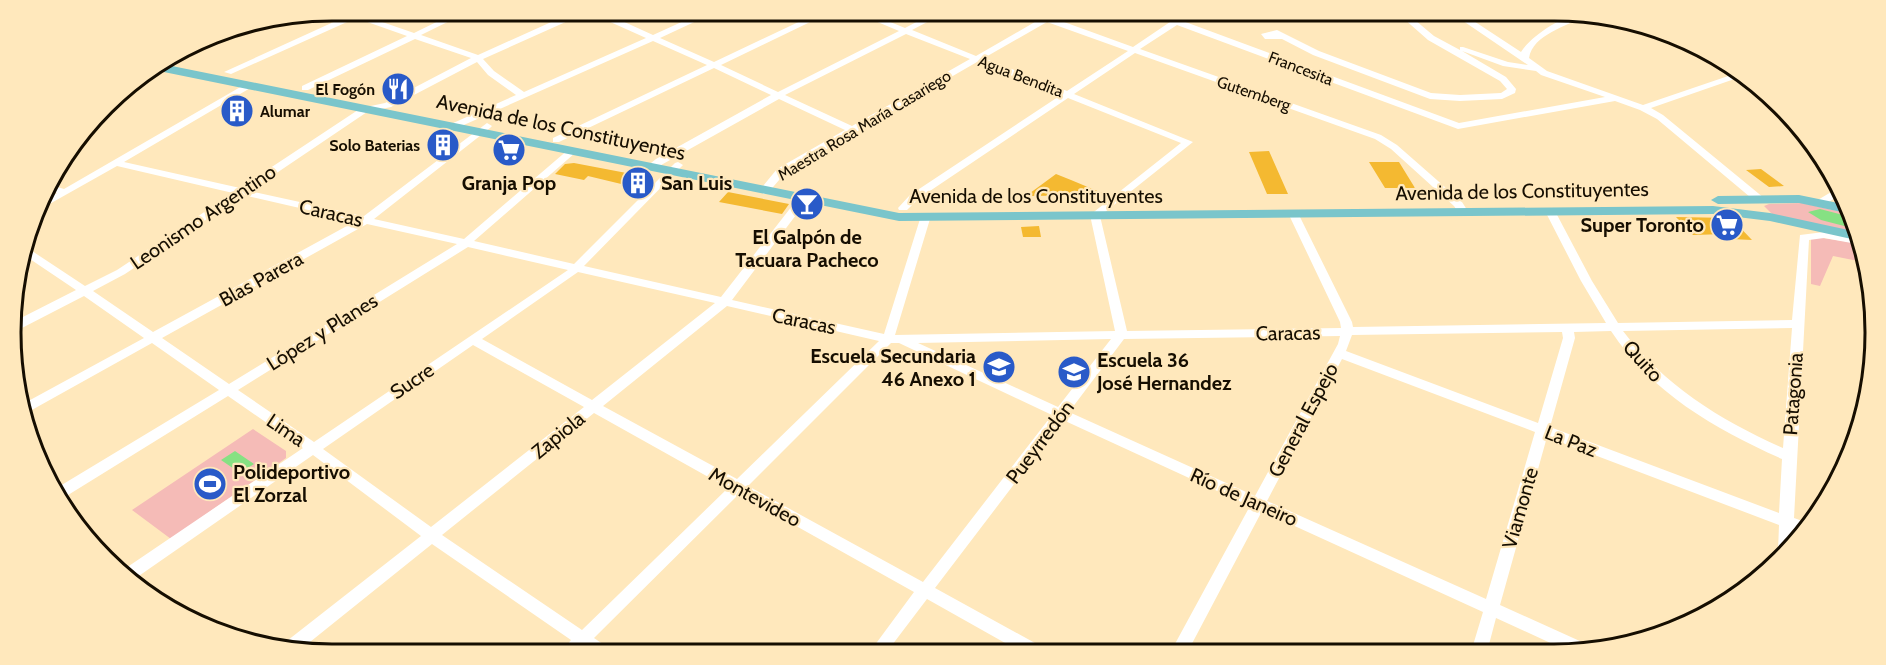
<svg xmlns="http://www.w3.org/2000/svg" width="1886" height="665" font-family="Cabin,sans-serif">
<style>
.green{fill:#f5bbb7}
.water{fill:#86e183}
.building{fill:#f4b931}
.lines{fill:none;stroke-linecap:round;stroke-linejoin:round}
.minor{fill:#fff;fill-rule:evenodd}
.major{fill:#7ac5cb;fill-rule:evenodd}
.labels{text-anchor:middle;stroke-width:4.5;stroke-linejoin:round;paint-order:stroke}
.far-street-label{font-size:16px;fill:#160e01;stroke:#ffe8bc}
.far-poi-label{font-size:16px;font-weight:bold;fill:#160e01;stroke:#ffe8bc;text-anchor:end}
.street-label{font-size:20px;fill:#160e01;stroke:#ffe8bc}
.poi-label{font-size:20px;font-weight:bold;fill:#160e01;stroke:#ffe8bc;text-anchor:start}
.rim{fill:none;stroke:#160e01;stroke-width:3}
</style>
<rect width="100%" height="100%" fill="#ffe8bc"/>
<!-- green -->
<path class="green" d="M1802,203l44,10 7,20 -81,-19 -8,-8 5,-2z
M1815,237l42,6 6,19 -30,-6 -13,30 -9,-2v-45z
M253,429l33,22v7l-115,81 -39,-29z"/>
<!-- water -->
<path class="water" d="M1820,209l27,7 5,12 -31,-8 -13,-8z
M235,451l19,13 -14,9 -19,-13z"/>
<!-- building -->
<path class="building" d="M443,136l17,4 -14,10 -17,-3z
M1269,151l19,43h-21l-18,-42z
M1369,162h30l16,26h-30z
M574,163l63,12 15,3 -10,11 -54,-13 -4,4 -29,-6 10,-10z
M1761,169l23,17 -15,1 -23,-17z
M1056,174l15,6 36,15 -81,1z
M728,192l61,12 -7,10 -63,-12z
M1676,217l55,1 21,22 -21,-1 -5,-5 -33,1z
M1039,226l2,11h-18l-2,-10z"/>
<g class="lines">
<!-- minor -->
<path class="minor" d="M337,10l24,2 1,3 52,18 47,-23h11l-51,25 57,20 100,-45h20l55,25 55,-25h12l-60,28 54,24 110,-52h11l-114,55 57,27 121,-61 -50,-21h12l44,18 34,-18h11l-38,20 64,26 64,-37 -22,-9h13l15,6 9,-6h11l-13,8 80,29 37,-25 -30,-12h13l306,113 146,-26 -64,-22 -5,-4 -33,-5 -41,-15 44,26 10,12 -1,4 -13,6 -42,2 -30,-2 -117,-44 -31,-16h-17l-4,-5 16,-4 42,21 112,42 29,2 41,-2 6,-4 -7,-8 -72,-41 -34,-30h9l31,26 26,14v-3h3l45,15 20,3 -81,-55h10l64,42c10,-16 45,-40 64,-37 -18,12 -52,19 -56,43l18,13 96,34 97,-33 6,3 -95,33 12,7 101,83 1,2 -1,2h-8l-99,-83 -17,-9 -25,-9 -157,28 -281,-104 -37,24 241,86 16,10 65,57 7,11 -1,2h-8l-6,-9 -63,-57 -16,-10 -240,-86 -61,41 119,48 -93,74 27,115 214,-3 -1,-6 -51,-107 5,-3 5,3 53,107 1,5 253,-4 -25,-42 -36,-70 5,-3 5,3 37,70 26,42 174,-3 8,-85 24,-3 31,6 2,6 -33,-6 -15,2 -15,278 14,5 -8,10 -7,-3v12l-12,14 -3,-5 1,-26 -232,-88 -47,168 93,42 2,5h-25l-74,-34 -9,34h-16l12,-40 -221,-101 -75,142h-17l80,-147 -187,-86 -128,168 109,60 2,5h-23l-96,-54 -41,54h-17l45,-61 -175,-98 -145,144 16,11 2,5h-21l-7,-5 -5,5h-19l11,-14 -139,-96 -132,106 -19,-2 2,-4 138,-108 -108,-81 -180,125 -10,-10 180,-122 -75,-52 -168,104 -5,-11 164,-99 -67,-47 -131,73v-11l123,-67 -60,-42 -64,33 -4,1 -1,-9 61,-31 -52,-35 2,-8 59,39 32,-16 116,-77 -116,-27 -80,45 3,-8 17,-10 -13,-3 4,-6 16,5 185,-107 4,3 -1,2 -128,75 116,26 121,-80 24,-5 86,-45 -56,-19 -107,51h-6v-4l105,-50 -51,-18 -125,56 -7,-2 125,-57zM588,12l58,26 -122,54 -30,-21 -11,-12zM1047,22l81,29 -61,40 -83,-33zM906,34l64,25 -118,67 -67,-31zM653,41l54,24 -154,73v4h6l155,-74 57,27 -115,64 -10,8 5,3 3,-1 125,-70 66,31 -68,39 -18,22 5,3 4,-1 17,-20 192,-111 84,33 -151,100 -12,13 1,2h8l11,-11 150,-101 113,45 -91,72 25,116 -220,4 35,-116 -5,-3 -5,3 -36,115 -152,-34 76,-101 -5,-3 -4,1 -78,100 -137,-31 97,-99 2,-2 -5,-3 -3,1 -101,101 -100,-23 101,-88v-4h-6l-105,90 -90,-20 116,-91 2,-2 -5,-3 -123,93 -114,-25 117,-79 24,-5 86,-45 11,13 28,20 -65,29v4h6zM243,195l113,26 -203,111 -60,-41 32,-17zM367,224l90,20 -228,140 -67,-46zM468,247l100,23 -254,172 -76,-52zM578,272l137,31 -123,97 -110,-61zM727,306l152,35 -142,138 -134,-73zM1792,328l-9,120c-63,-28 -118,-62 -160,-117zM1611,331c41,62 104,98 171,128l-3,54 -229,-86 25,-89 -1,-6zM1562,332l1,6 -25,85 -192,-72 6,-16zM1340,336l-2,8 -83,152 -186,-84 55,-73zM1111,339l-53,68 -140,-64zM891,343h8l153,72 -129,167 -175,-96zM473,345l111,62 -153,120 -108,-78zM1342,359l193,73 -49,167 -219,-98zM594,413l134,75 -146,142 -140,-95z
M1838,188l2,7 -16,10h-8l-1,-2 1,-2z"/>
<!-- major -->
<path class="major" d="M162,64l737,149 814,-7 57,7 83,18 3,9 -86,-19 -57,-7 -814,7 -745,-151z
M1799,195l44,9 3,9 -47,-10 -81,1 -7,-4 7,-4z"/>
</g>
<!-- icons -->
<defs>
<symbol id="restaurant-disc" viewBox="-11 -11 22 22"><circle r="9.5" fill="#295ac8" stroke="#ffe8bc"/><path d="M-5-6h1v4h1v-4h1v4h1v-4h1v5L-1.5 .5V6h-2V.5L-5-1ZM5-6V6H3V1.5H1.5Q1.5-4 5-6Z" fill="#fff"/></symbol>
<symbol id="building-disc" viewBox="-11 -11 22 22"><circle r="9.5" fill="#295ac8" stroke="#ffe8bc"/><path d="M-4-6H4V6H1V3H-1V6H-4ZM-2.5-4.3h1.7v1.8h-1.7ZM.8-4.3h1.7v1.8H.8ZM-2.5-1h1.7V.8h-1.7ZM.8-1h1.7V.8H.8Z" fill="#fff"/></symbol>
<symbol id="supermarket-disc" viewBox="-11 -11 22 22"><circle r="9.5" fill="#295ac8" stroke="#ffe8bc"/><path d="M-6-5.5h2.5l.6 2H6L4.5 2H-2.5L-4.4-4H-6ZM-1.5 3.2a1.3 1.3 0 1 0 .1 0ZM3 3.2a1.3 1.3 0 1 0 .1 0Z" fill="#fff"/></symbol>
<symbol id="bar-disc" viewBox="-11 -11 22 22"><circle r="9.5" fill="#295ac8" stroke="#ffe8bc"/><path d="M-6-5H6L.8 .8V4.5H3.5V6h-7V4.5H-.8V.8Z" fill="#fff"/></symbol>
<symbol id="school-disc" viewBox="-11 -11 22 22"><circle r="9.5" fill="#295ac8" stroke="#ffe8bc"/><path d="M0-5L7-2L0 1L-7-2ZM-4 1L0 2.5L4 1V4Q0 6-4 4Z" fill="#fff"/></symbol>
<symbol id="stadium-disc" viewBox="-11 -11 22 22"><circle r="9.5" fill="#295ac8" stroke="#ffe8bc"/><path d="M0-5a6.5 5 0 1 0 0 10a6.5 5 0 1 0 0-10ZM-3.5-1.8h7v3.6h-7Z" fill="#fff"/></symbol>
</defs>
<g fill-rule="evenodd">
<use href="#restaurant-disc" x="379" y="70" width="38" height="38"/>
<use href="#building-disc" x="218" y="92" width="38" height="38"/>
<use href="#building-disc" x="424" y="126" width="38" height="38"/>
<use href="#supermarket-disc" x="490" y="131" width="38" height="38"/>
<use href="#building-disc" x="619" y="164" width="38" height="38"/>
<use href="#bar-disc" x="788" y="185" width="38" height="38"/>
<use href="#supermarket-disc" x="1708" y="206" width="38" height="38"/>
<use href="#school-disc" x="980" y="348" width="38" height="38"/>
<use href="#school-disc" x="1055" y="353" width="38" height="38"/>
<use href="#stadium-disc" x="191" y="465" width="38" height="38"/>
</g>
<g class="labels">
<!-- far-street labels -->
<g class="far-street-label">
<text transform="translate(1301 68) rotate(21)" y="6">Francesita</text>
<text transform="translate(1021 76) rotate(21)" y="6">Agua Bendita</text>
<text transform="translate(1254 93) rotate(19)" y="6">Gutemberg</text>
<text transform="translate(864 125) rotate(-31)" y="6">Maestra Rosa María Casariego</text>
</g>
<!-- far-poi labels -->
<g class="far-poi-label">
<text x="375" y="95">El Fogón</text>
<text x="260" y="117" text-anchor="start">Alumar</text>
<text x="420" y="151">Solo Baterias</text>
</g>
<!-- street labels -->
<g class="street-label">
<text transform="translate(561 127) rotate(12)" y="7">Avenida de los Constituyentes</text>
<text transform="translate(1522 191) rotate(-1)" y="7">Avenida de los Constituyentes</text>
<text x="1036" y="203">Avenida de los Constituyentes</text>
<text transform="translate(331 213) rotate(13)" y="7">Caracas</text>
<text transform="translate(203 217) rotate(-34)" y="7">Leonismo Argentino</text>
<text transform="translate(261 279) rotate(-29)" y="7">Blas Parera</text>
<text transform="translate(804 321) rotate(12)" y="7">Caracas</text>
<text transform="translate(322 332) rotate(-32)" y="7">López y Planes</text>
<text transform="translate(1288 333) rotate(-1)" y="7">Caracas</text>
<text transform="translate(1643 361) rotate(48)" y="7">Quito</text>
<text transform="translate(412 381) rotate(-34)" y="7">Sucre</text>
<text transform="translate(1793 394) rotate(-86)" y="7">Patagonia</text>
<text transform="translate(1303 420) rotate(-62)" y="7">General Espejo</text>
<text transform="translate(286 430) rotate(34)" y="7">Lima</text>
<text transform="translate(558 435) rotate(-39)" y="7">Zapiola</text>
<text transform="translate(1571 441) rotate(21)" y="7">La Paz</text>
<text transform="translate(1040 442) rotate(-53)" y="7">Pueyrredón</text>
<text transform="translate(755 497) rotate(29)" y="7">Montevideo</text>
<text transform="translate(1244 497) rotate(24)" y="7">Río de Janeiro</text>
<text transform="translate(1520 508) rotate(-74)" y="7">Viamonte</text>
</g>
<!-- poi labels -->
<g class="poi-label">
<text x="509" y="190" text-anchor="middle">Granja Pop</text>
<text x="661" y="190">San Luis</text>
<text x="1704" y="232" text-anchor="end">Super Toronto</text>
<text x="807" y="244" text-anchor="middle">El Galpón de<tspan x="807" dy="23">Tacuara Pacheco</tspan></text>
<text x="976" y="363" text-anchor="end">Escuela Secundaria<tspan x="976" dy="23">46 Anexo 1</tspan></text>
<text x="1097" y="367">Escuela 36<tspan x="1097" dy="23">José Hernandez</tspan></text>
<text x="233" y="479">Polideportivo<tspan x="233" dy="23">El Zorzal</tspan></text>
</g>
</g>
<!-- crop -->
<path d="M0 0H1886V665H0ZM332 21H1554A311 311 0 0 1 1865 332V333A311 311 0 0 1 1554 644H332A311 311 0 0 1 21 333V332A311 311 0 0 1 332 21Z" fill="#ffe8bc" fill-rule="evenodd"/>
<path class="rim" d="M332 21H1554A311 311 0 0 1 1865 332V333A311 311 0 0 1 1554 644H332A311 311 0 0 1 21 333V332A311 311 0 0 1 332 21Z"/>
</svg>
